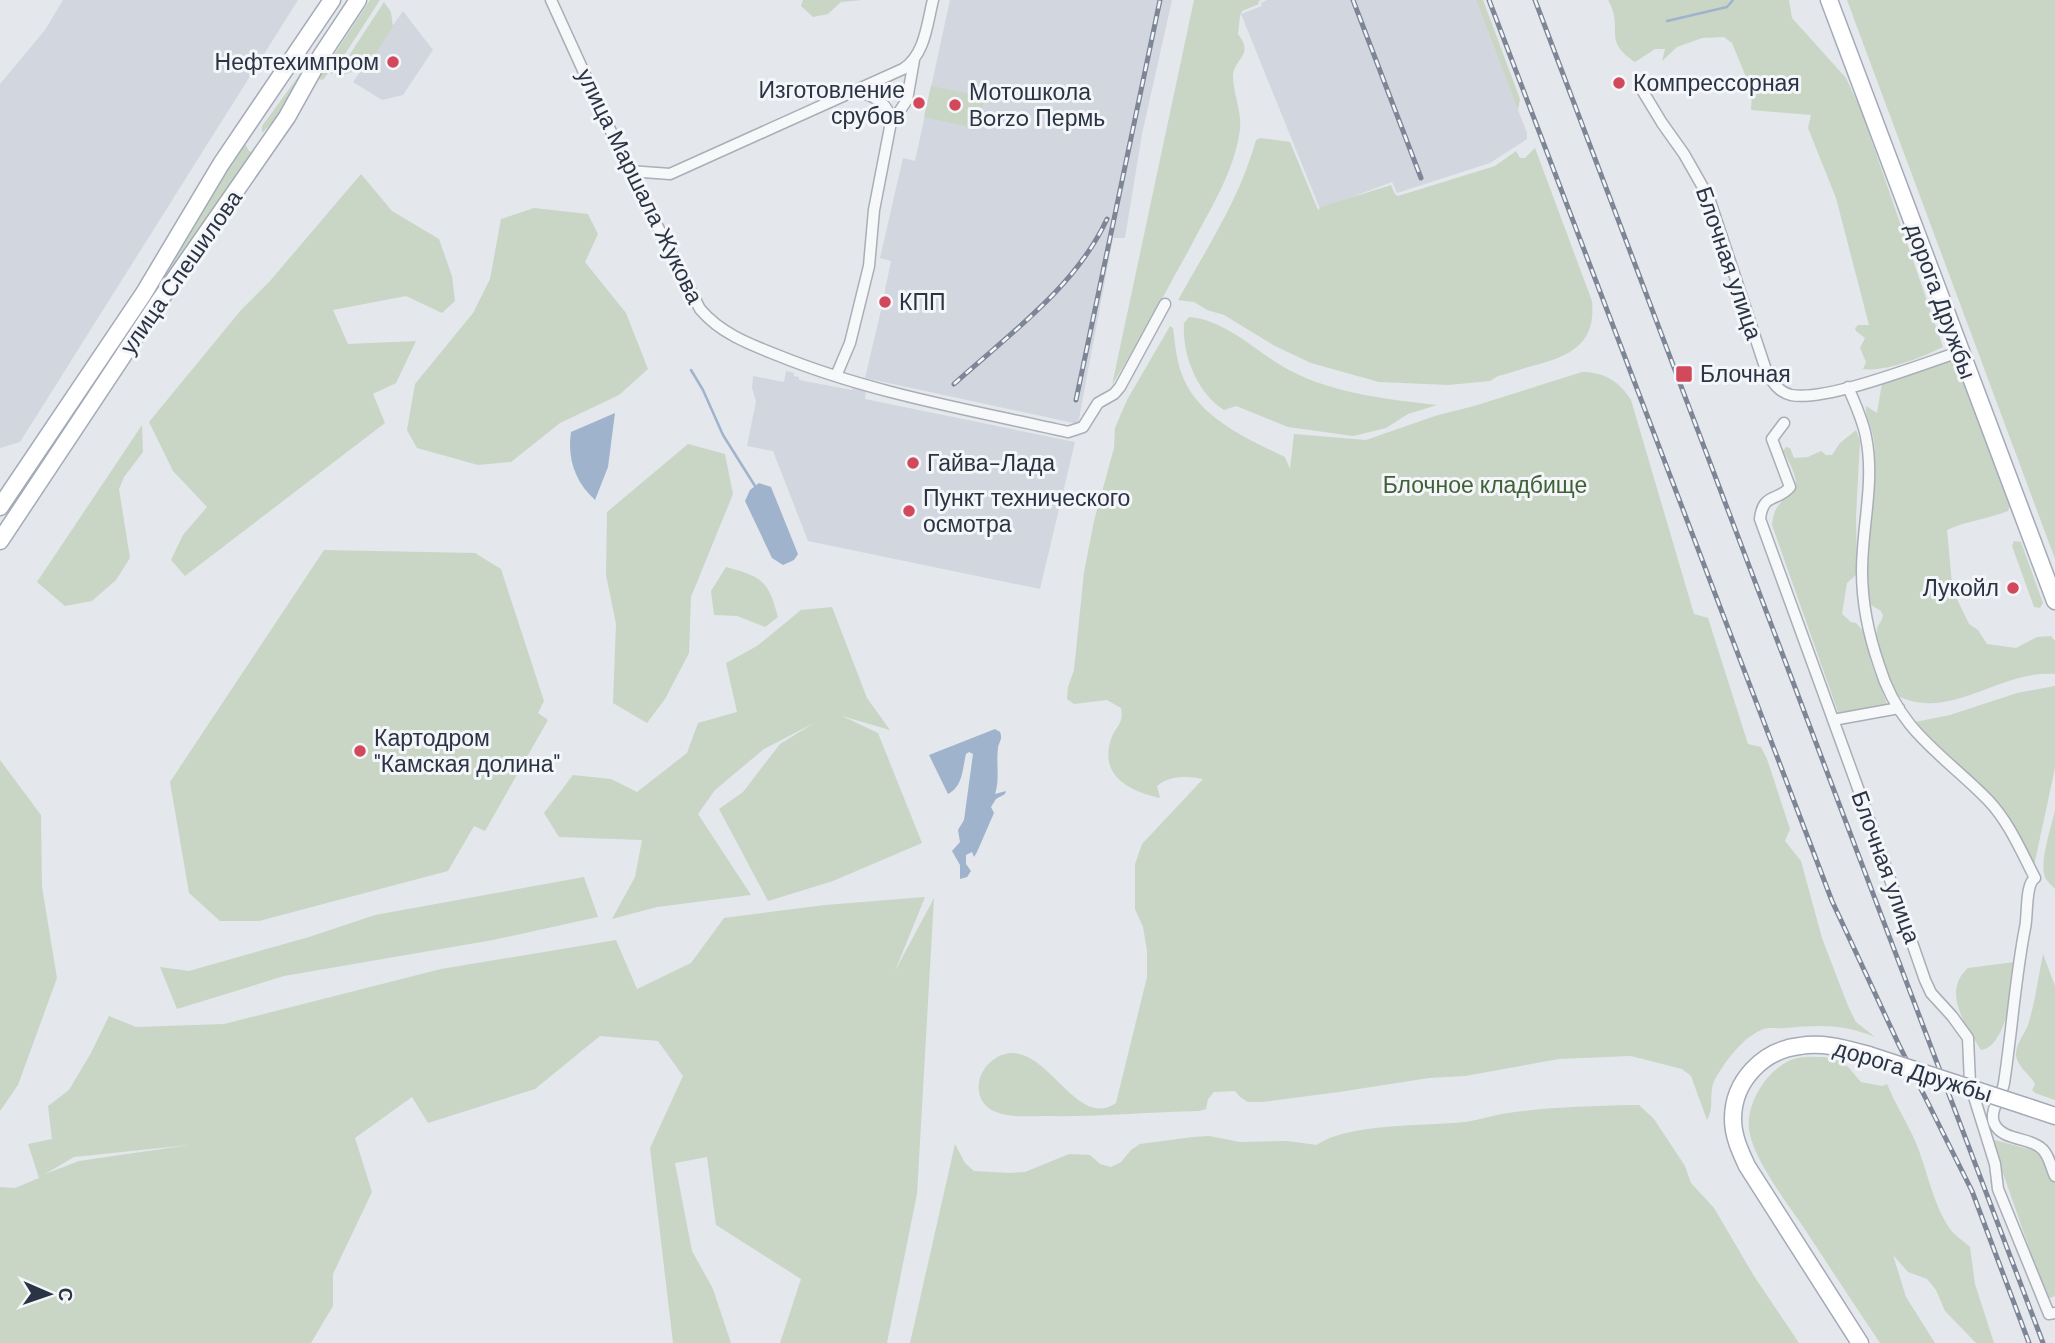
<svg xmlns="http://www.w3.org/2000/svg" width="2055" height="1343" font-family="'DM Sans',sans-serif">
<style>
.built{fill:#d2d6de}
.green{fill:#c9d6c5;fill-rule:evenodd}
.water{fill:#9fb4cc}
.lines{fill:none;stroke-linecap:round;stroke-linejoin:round}
.stream{stroke:#9fb4cc;stroke-width:2.5}
.street-casing{stroke:#a9aeb7;stroke-width:13}
.primary-casing{stroke:#a3abb8;stroke-width:19}
.street{stroke:#f7f8fa;stroke-width:10}
.primary{stroke:#fff;stroke-width:16}
.rail-casing{stroke:#7d8696;stroke-width:5}
.rail{stroke:#f4f6f9;stroke-width:2.5;stroke-dasharray:8;stroke-linecap:butt}
.primary-bridge-casing{stroke:#a3abb8;stroke-width:19;stroke-linecap:butt}
.primary-bridge{stroke:#fff;stroke-width:16}
.poi-dot{fill:#d1495b;stroke:#f4f6f9;stroke-width:2.5}
.labels{text-anchor:middle;stroke-width:6;stroke-linejoin:round;paint-order:stroke}
.poi-label{font-size:23px;fill:#2b3445;stroke:#f4f6f9;text-anchor:start}
.street-label{font-size:23px;fill:#2b3445;stroke:#f4f6f9}
.park-label{font-size:23px;fill:#3f6138;stroke:#f4f6f9}
</style>
<rect width="100%" height="100%" fill="#e4e7ec"/>
<!-- built -->
<path class="built" d="M63,0h235l-278,442 -20,6v-364l45,-54z
M950,0h222l-30,134 -17,104h-12l-35,186 -213,-46 17,-72 -3,-1 1,-6 3,1 8,-39 -11,-3 23,-100 12,3z
M1267,0h209l51,133v6l-37,24 -93,30 -5,-11 -72,27 -79,-195 21,-8 -1,-3z
M403,11l30,39 -30,45 -21,5 -29,-18z
M786,371l8,2v3l5,1v3l53,10 1,-3 13,2 -1,10 210,43 -35,147 -232,-48 -35,-90 -26,-5 9,-45 -4,-13 1,-12 31,6z"/>
<!-- green -->
<path class="green" d="M370,0h10l-48,74 -3,-2 -6,8 -5,-1z
M803,0h59l-21,2 -13,12 -15,3 -12,-11z
M1194,0h67l-3,2 1,2 -17,7 -2,5 -2,18c17,22 -4,23 -5,42 0,18 9,35 7,53 -5,42 -30,80 -49,117 -26,47 -51,94 -79,139z
M1476,0h7l37,99 -2,11z
M1608,0h181l3,18 54,60 15,32 82,237c-20,10 -57,25 -80,22l3,-7 -6,-14 5,-10 -9,-7 -1,-3 3,-3h11l-33,-127 -28,-70 3,-13 -60,-5 1,-14 -3,-12 -17,-41 -8,-6 -22,1 -25,9 -15,14 3,-12h-10l-20,13c-34,-23 -10,-31 -27,-62z
M1847,0h208v559z
M384,2l7,10 2,15 -27,41 -31,9z
M306,66l-30,53 -14,14v-7z
M931,86l54,11 -7,32 -54,-12z
M1260,138l30,4 28,68 3,-3 70,-22 4,9 3,2 97,-30 21,-15 4,7h5l10,-10 57,153c4,42 -20,54 -56,64 -13,3 -25,8 -38,11l-8,5 -42,4 -69,-3 -68,-19 -36,-17 -51,-31 -17,-5 -13,-8 -16,-2c29,-52 62,-102 78,-160z
M245,144l4,7 8,3 -103,142 68,-118z
M361,174l31,37 47,28 13,37 3,25 -13,12 -36,-17 -73,14 15,34 68,-3 -20,42 -23,11 12,29 -200,153 -14,-16 12,-25 24,-28 -34,-36 -24,-49 92,-112 29,-29z
M534,208l54,6 10,20 -13,28 41,51 22,56 -29,26 -59,28 -49,39 -33,3 -61,-17 -10,-18 8,-46 58,-71 17,-34 11,-60z
M1189,317c38,3 68,36 100,53 46,24 97,29 148,35l-29,9 -22,14 -33,8 -65,-9 -52,-21 -12,4c-27,-17 -42,-55 -40,-87z
M1170,326l3,2c2,14 3,30 8,44 15,45 65,66 104,85l5,12 4,-35 72,6 69,-24 39,-10 108,-34c22,0 37,9 49,28l63,214 14,4 40,126 13,3 6,12 23,70 -5,12 16,20 21,77 26,68 8,16 19,15c-33,-13 -55,-12 -90,-9 -6,1 -15,-1 -21,1 -21,7 -38,32 -49,50 -7,13 0,29 -8,41l-16,-44 -9,-7 -51,-13 -72,3 -94,17 -36,2 -90,14 -77,10h-14l-8,-5 -5,-6 -21,1 -6,7 -2,10 -7,2c-52,1 -103,6 -155,5 -16,0 -33,2 -48,-4 -13,-5 -19,-16 -17,-30 1,-8 7,-17 14,-22 48,-35 80,74 123,43l31,-126v-26l-4,-24 -8,-18v-45l7,-20 61,-65c-16,-3 -33,-4 -46,7l3,12c-31,-7 -61,-22 -49,-59 5,-14 13,-14 10,-31l-14,-8 -33,4 -7,-5 1,-12 6,-17 10,-98 10,-51 20,-73 1,-20 12,-28z
M1948,358l9,8 53,139 -2,6c-20,8 -42,10 -61,19l5,54 4,13 13,27 9,6 9,14 29,4 21,-11 14,-1 4,5v33c-53,-5 -105,48 -157,22 -10,-14 -26,-53 -20,-70 2,-3 4,-6 5,-10l-2,-5 -10,-6c-10,-47 4,-94 4,-141 0,-10 0,-22 -3,-32 -2,-9 -7,-16 -6,-26l11,7 5,-30z
M142,425l1,27 -19,25 -5,12 11,69 -14,22 -24,21 -27,5 -28,-24z
M1856,430l4,11 -4,76 1,48 -1,10 -9,8 -5,31 9,8 5,1 10,11 5,29 16,41 -2,4 -44,7 -3,-3 -66,-187c3,-42 44,-17 11,-74l3,-4 4,1 4,10 14,-1 13,-6 5,4h6l8,-12z
M688,444l37,10 8,40 -42,103 -2,56 -24,46 -18,24 -34,-20 3,-79 -10,-49 1,-63z
M2014,541l7,1 22,61 -3,5 -6,-1 -22,-61z
M324,550l151,3 26,16 43,132 -6,12 10,7 -63,111 -11,-5 -26,45 -189,50h-39l-31,-28 -19,-111z
M726,567c36,10 42,13 52,50l-13,10 -28,-11 -23,-1 -3,-24z
M832,607l35,91 23,32 -48,-14 36,17 44,110 -89,38 -65,20 -49,-92 24,-17 37,-48 34,-21 -50,26 -49,41 -17,24 53,81 -94,12 -45,12 23,-42 7,-37 -83,-3 -15,-24 29,-38 38,4 26,13 50,-39 11,-30 39,-11 -11,-49 31,-17 44,-36z
M2055,686v82l-21,98 -21,-38 -98,-100v-6l35,-7 67,-22z
M0,760l41,55 1,72 15,91 -39,107 -18,26z
M2055,810v79c-3,-4 -9,-8 -10,-12 -6,-15 7,-52 10,-67z
M584,877l14,40 -105,23 -209,36 -107,33 -17,-42 29,4 120,-34 66,-22z
M925,897l-30,74 39,-73 -17,296 -30,149h-107l21,-64 -85,-54 -9,-68 -32,6 17,88 21,38 18,54h-58l-23,-195 33,-72 -25,-35 -58,-5 -65,53 -107,34 -16,-26 -57,41 17,54 -39,82v32l-22,37h-311v-156l15,1 24,-10 -11,-34 24,-5 -4,-33 21,-16 22,-37 18,-37 27,11 88,-3 217,-55 175,-29 21,49 54,-26 33,-45 101,-13zM189,1145l-110,16 -34,13 29,-17z
M2043,954l12,32v114l-20,-7 -3,-3 3,-6c-5,-10 -17,-16 -19,-28 -1,-11 8,-21 12,-31 7,-22 10,-47 15,-71z
M2014,962l2,3c-3,21 -9,81 -35,85 -15,-24 -40,-58 -13,-82z
M1824,1057c23,4 23,9 37,25l21,4 5,-2c7,17 16,32 24,48 16,32 19,67 39,97 5,7 14,12 20,18l5,37 19,59h-18l-31,-32 -9,-21 -9,-11 -19,-7 -15,-17 13,42 29,46h-55c-27,-40 -53,-80 -80,-121 -16,-23 -48,-66 -51,-93 -3,-28 21,-64 48,-71 9,-2 18,-1 27,-1z
M1632,1105h7l15,14 31,47 6,17 23,25 40,68 45,67h-889l45,-199 10,19 9,8 36,2 15,-1 44,-18 21,1 10,9 11,3 10,-5 10,-12 9,-6 53,-7 16,-1 31,6 47,-1 30,4c30,-22 110,-19 148,-23 15,-2 28,-7 43,-9 41,-6 83,-7 124,-8z
M1991,1139l64,17v140l-8,3z"/>
<!-- water -->
<path class="water" d="M615,413l-7,54 -13,33c-20,-18 -28,-42 -24,-68z
M759,483l12,4 27,67 -4,6 -11,5 -11,-7 -27,-57 5,-11z
M995,729l5,3c3,8 -1,9 -2,16 -2,15 2,32 -3,46l11,-3 -1,3 -9,5 -5,8 3,6 -17,39 -3,5 -2,-5 -6,3v9l5,7 -4,6 -7,2v-14l-8,-14 8,-9 -2,-12 6,-10 9,-66 -4,-2 -3,2c-4,17 -3,32 -18,40l-19,-39z"/>
<g class="lines">
<!-- stream -->
<path class="stream" d="M1667,21l60,-14 6,-7
M691,370l12,20 20,45 32,51"/>
<defs>
<path id="street" d="M551,0l78,171 71,138c20,24 49,35 77,46 93,38 194,55 291,77l15,-5 15,-24 16,-9 6,-7 45,-83
M1642,90l20,33 22,31 25,44 58,175c6,10 12,19 24,22 35,7 131,-31 168,-43
M891,124l16,-24 7,-40
M629,171l41,3 233,-105c22,-14 24,-45 30,-69
M836,376l14,-33 19,-77 5,-56 17,-88c-2,-20 -20,-28 -37,-31
M1848,387c7,17 15,33 18,50 9,45 -4,89 -4,134 0,31 7,65 17,94 20,67 64,89 109,135 21,22 33,51 47,78 -10,6 -7,37 -10,50 -10,51 -13,103 -21,155 -2,13 -15,27 -10,40 8,18 35,14 47,25 8,6 10,20 14,28
M1784,423l-12,16 18,48c-12,15 -27,5 -30,32l107,294 58,167 6,13 21,23 16,22 2,46 25,80 3,25 51,125 6,-1
M1833,720l66,-12"/>
<path id="primary" d="M1829,0l226,601
M0,507l144,-214 77,-129 111,-164
M0,541l160,-241 127,-183 34,-61 37,-56
M2025,1106l30,10
M1860,1343l-113,-177c-7,-15 -14,-30 -14,-47 0,-38 30,-69 67,-73 24,-4 46,3 69,9"/>
</defs>
<!-- street casing -->
<use href="#street" class="street-casing"/>
<!-- primary casing -->
<use href="#primary" class="primary-casing"/>
<!-- street -->
<use href="#street" class="street"/>
<!-- primary -->
<use href="#primary" class="primary"/>
<defs>
<path id="rail" d="M1353,0l68,178
M1489,0l343,901 67,144 73,146 57,152
M1535,0l508,1343
M954,384c55,-50 121,-96 153,-165
M1076,400l84,-400"/>
</defs>
<!-- rail casing -->
<use href="#rail" class="rail-casing"/>
<!-- rail -->
<use href="#rail" class="rail"/>
<defs>
<path id="primary-bridge" d="M1869,1055l156,51"/>
</defs>
<!-- primary-bridge casing -->
<use href="#primary-bridge" class="primary-bridge-casing"/>
<!-- primary-bridge -->
<use href="#primary-bridge" class="primary-bridge"/>
</g>
<!-- markers -->
<g class="poi-dot">
<circle cx="393" cy="62" r="7"/>
<circle cx="1619" cy="83" r="7"/>
<circle cx="919" cy="103" r="7"/>
<circle cx="955" cy="105" r="7"/>
<circle cx="885" cy="302" r="7"/>
<rect x="1675" y="365" width="18" height="18" rx="3.5"/>
<circle cx="913" cy="463" r="7"/>
<circle cx="909" cy="511" r="7"/>
<circle cx="2013" cy="588" r="7"/>
<circle cx="360" cy="751" r="7"/>
</g>
<g class="labels">
<!-- poi labels -->
<g class="poi-label">
<text x="379" y="70" text-anchor="end">Нефтехимпром</text>
<text x="1633" y="91">Компрессорная</text>
<text x="905" y="98" text-anchor="end">Изготовление<tspan x="905" dy="26">срубов</tspan></text>
<text x="969" y="100">Мотошкола<tspan x="969" dy="26">Borzo Пермь</tspan></text>
<text x="899" y="310">КПП</text>
<text x="1700" y="382">Блочная</text>
<text x="927" y="471">Гайва-Лада</text>
<text x="923" y="506">Пункт технического<tspan x="923" dy="26">осмотра</tspan></text>
<text x="1999" y="596" text-anchor="end">Лукойл</text>
<text x="374" y="746">Картодром<tspan x="374" dy="26">"Камская долина"</tspan></text>
</g>
<!-- street labels -->
<g class="street-label">
<text transform="translate(640 186) rotate(64)" y="8">улица Маршала Жукова</text>
<text transform="translate(1729 263) rotate(71)" y="8">Блочная улица</text>
<text transform="translate(181 272) rotate(-55)" y="8">улица Спешилова</text>
<text transform="translate(1941 301) rotate(70)" y="8">дорога Дружбы</text>
<text transform="translate(1886 867) rotate(70)" y="8">Блочная улица</text>
<text transform="translate(1913 1071) rotate(17)" y="8">дорога Дружбы</text>
</g>
<!-- park labels -->
<g class="park-label">
<text x="1485" y="493">Блочное кладбище</text>
</g>
</g>
<!-- north arrow -->
<g transform="translate(49 1294) rotate(92)" stroke="#f4f6f9" stroke-width="5" paint-order="stroke">
<path d="M0-5L12 26L0 18L-12 26Z" fill="#2b3445"/>
<text y="-10" font-size="19" font-weight="bold" text-anchor="middle" fill="#2b3445">С</text>
</g>
</svg>
